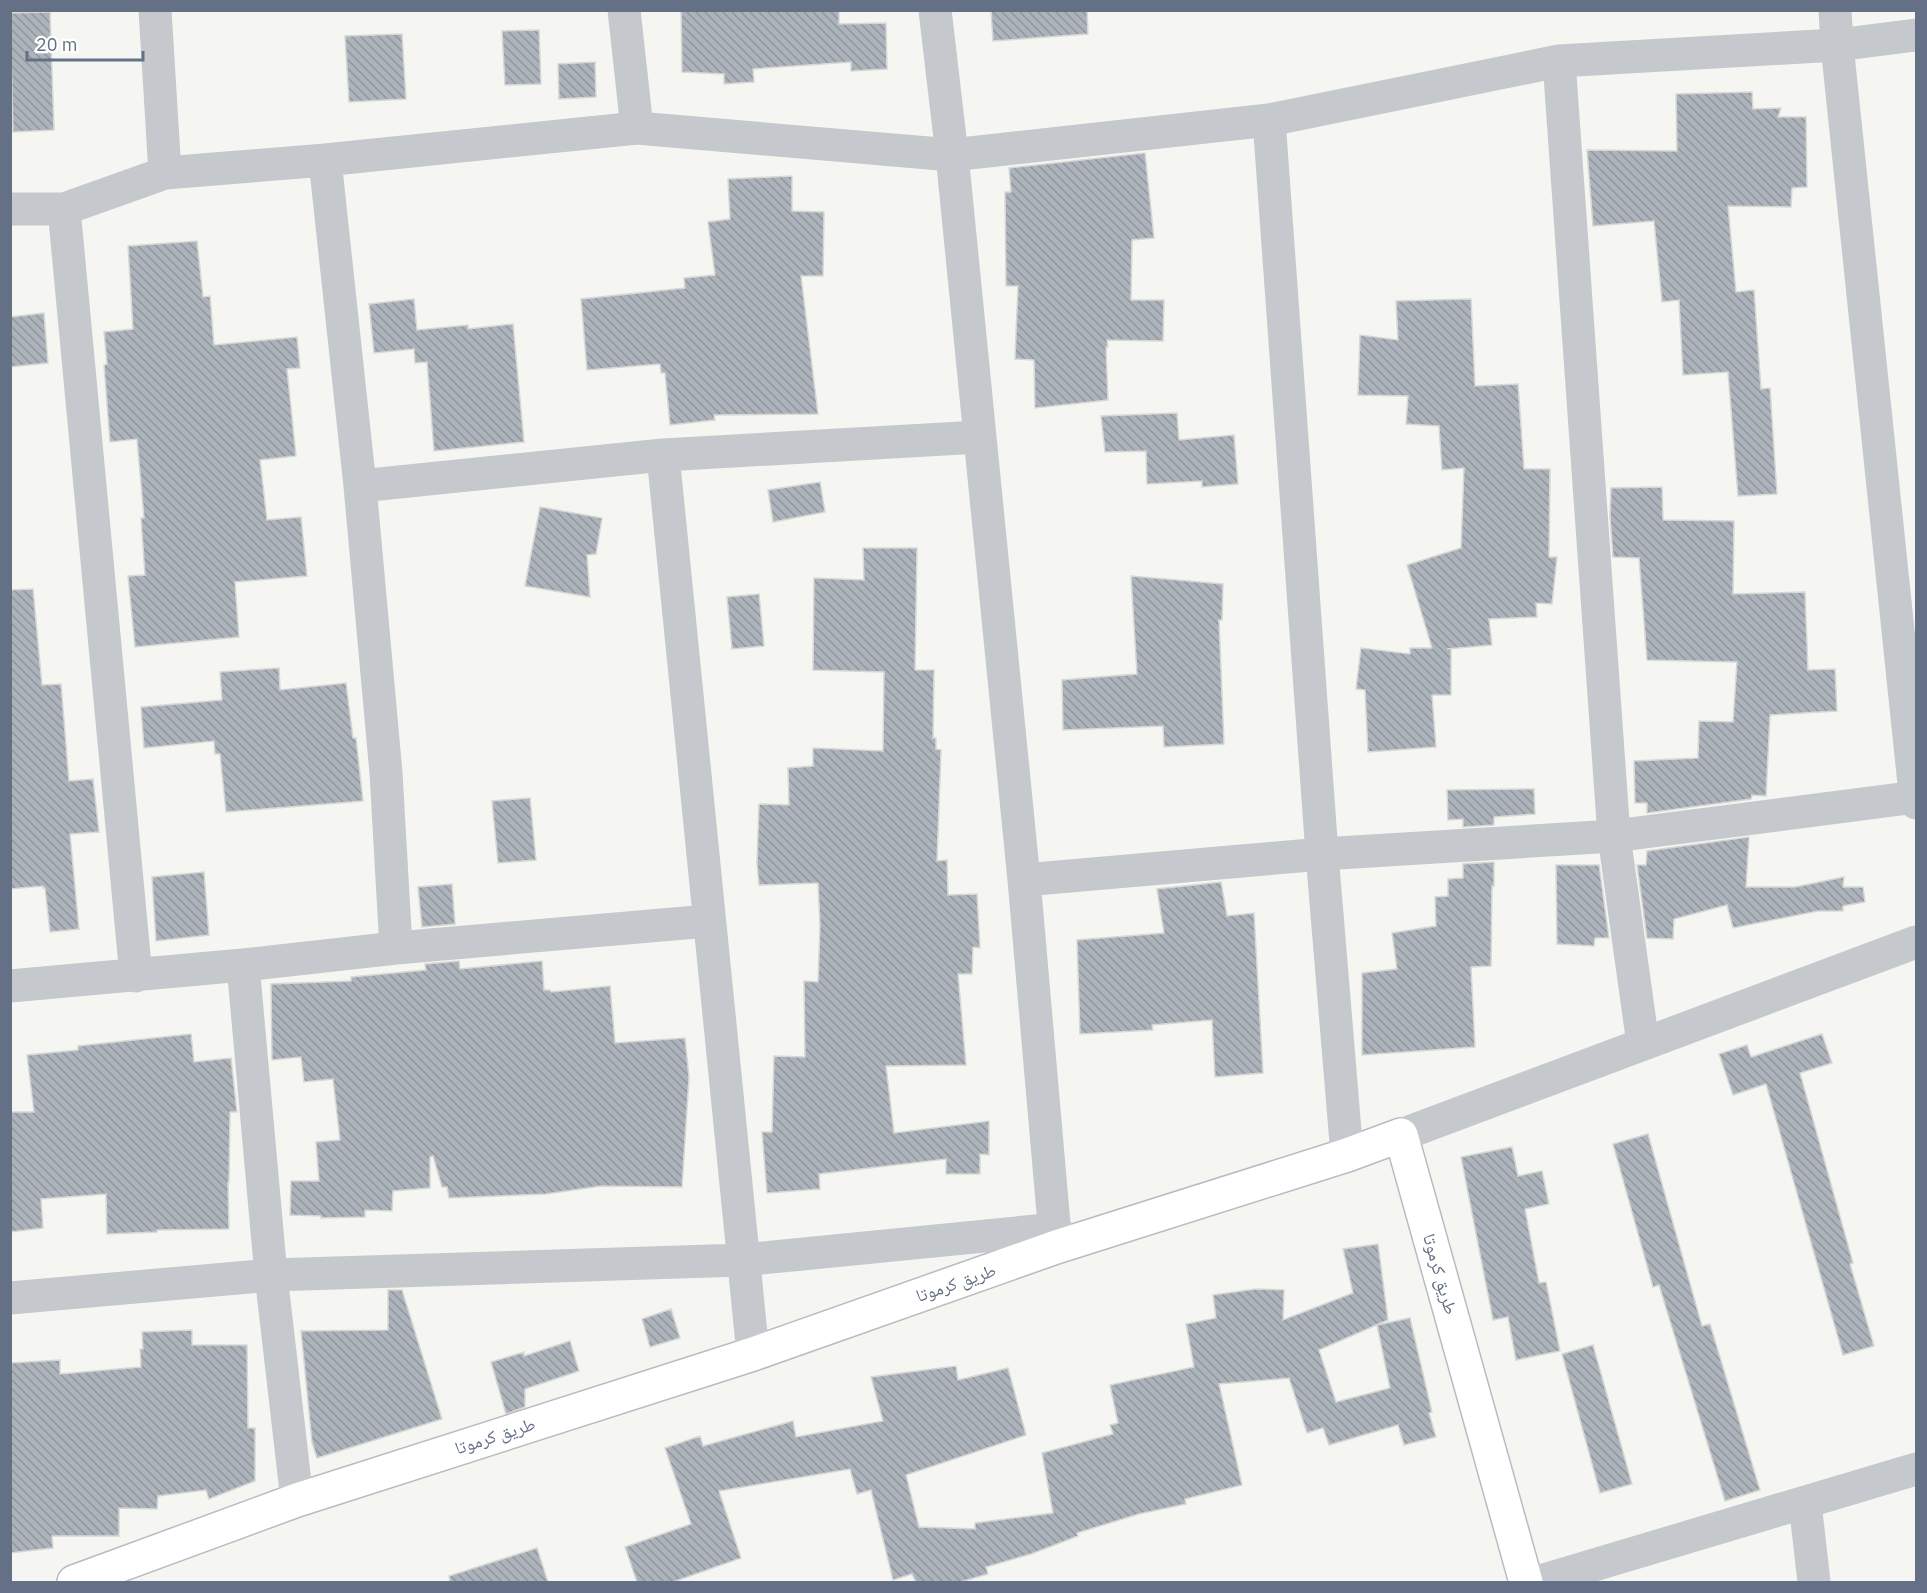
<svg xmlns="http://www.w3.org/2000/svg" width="1927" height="1593" font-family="'IBM Plex Sans','Noto Naskh Arabic',sans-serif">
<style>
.building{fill:url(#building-back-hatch);stroke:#d7d7d5;stroke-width:1.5}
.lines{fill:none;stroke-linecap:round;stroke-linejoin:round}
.major-casing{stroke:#b8bbc0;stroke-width:36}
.minor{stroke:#c5c8cc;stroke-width:33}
.major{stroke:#fff;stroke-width:33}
.labels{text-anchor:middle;stroke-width:6;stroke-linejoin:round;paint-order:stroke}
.street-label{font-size:18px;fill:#637085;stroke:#fff}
</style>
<defs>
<pattern id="building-back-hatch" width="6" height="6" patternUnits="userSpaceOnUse" patternTransform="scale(1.5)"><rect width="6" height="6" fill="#adb3ba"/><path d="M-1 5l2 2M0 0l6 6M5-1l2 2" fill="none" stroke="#90969d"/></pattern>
</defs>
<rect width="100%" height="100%" fill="#f5f6f2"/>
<!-- building -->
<path class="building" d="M681,10h158v14l47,-1 1,46 -36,2v-9l-98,7 1,13 -30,2v-10l-42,-2z
M991,10h96l1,24 -95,7z
M50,12l4,118 -41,2 -3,-119z
M539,30l2,54 -36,1 -3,-54z
M402,34l4,65 -57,3 -4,-66z
M595,62l1,35 -37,2 -1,-35z
M1752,92l1,17 28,-1 -3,9h28l1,70 -15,1 -1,19 -63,-1 8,86 18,-2 7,99 9,-1 7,106 -39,2 -10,-124 -45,3 -4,-75 -17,2 -8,-81 -61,5 -6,-76 90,1 -1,-57z
M1145,153l9,85 -22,2 -1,60h33l-1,41 -56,-1 1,7h-2l2,53 -73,8 -1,-48 -19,-1 3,-73h-12l-1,-94h6l-2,-24z
M792,176v35l32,1 -1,64h-22l17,138 -104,1 1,5 -45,5 -5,-52h-4l-1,-9 -73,6 -6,-71 104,-11 -1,-10 31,-3 -7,-53 22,-3 -2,-40z
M197,241l6,56 7,-1 4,49 83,-8 3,31 -13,1 9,87 -36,4 7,60 34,-3 6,59 -72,6 4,55 -104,10 -7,-71 17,-1 -4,-57h3l-7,-79 -27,3 -6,-77 3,-1 -3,-32 29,-3 -5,-83z
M414,299l3,31 51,-5v4l45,-5 11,118 -90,9 -7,-89 -12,1 -1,-14 -40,4 -5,-49z
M1471,299l4,87 43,-2 6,85h26l-1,88h8l-5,47 -16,-1 1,14 -48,2 3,26 -45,4h4v46h-19l4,52 -68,5 -3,-62 -9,-1 5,-41 49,6v-6h22l-25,-83 54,-17 3,-80 -22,2 -3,-44 -33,-2 2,-28 -50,-1 2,-60 38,5 -2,-39z
M44,313l4,50 -38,4v-50z
M1177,413l2,27 55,-5 4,49 -36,3v-6l-55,3 -1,-33 -41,1 -4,-36z
M820,482l5,30 -52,10 -5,-32z
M1662,487l1,33 71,1 -1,73 72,-2 3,78 27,-1 2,42 -67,4 -4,81 -14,-1 -1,4 -104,14v-10h-12l-1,-42 64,-3 1,-37 34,1 4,-60 -90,-2 -8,-102 -26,-1 -3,-41 1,-28z
M540,507l62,11 -6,36 -9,1 3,42 -65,-11z
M863,548h54l-2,122h19l-1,68h3v11l5,1 -4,111 10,-1 1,35 29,-1 3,54 -7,-1 -1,27h-14l8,91 -80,1 8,67 95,-12v34l-9,-1v20h-34v-15l-127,15 1,15 -53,4 -5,-61h10l2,-76 31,1 -1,-76 14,1 2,-57 -2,-42 -59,2 -2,-22 2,-59 30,1 -1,-37 25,-2v-18l70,3 1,-79 -71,-2 1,-92 50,2z
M1131,576l92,8 -1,36h-3l5,124 -60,3 -1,-21 -100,4 -1,-50 75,-6z
M33,589l9,96 19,-1 8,97 24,-2 6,53 -29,2 9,95 -29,3 -5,-44h-2v-2l-33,3v-299z
M759,594l5,52 -32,3 -5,-52z
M279,668l1,22 66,-7 7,55h3l7,63 -137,11 -6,-58h-5l-1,-13 -70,7 -3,-41 81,-7 -2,-28z
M1534,789l1,25 -41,3v8l-31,2v-8l-15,1 -1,-30z
M530,798l6,62 -38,3 -6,-62z
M1749,837l-3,50h49l49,-10 -1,10h20l2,15 -22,4v5h-25l-85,17 -6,-23 -53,14 -1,20 -26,-1 -10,-73h9l1,-14z
M1494,862v24h-2l-1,80 -20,1 4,80 -113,8v-82l35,-4 -5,-36 44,-7 -1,-29 13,-1v-17l15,-1v-14z
M1556,865h43l10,73h-14l-1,8 -37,-2z
M204,872l5,63 -53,6 -4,-64z
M1221,882l6,34 27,-3 9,160 -48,4 -3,-57 -60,5 1,5 -73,4 -3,-94 87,-7 -7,-44z
M452,884l3,40 -33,3 -4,-40z
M459,961l1,8 82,-8 2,29h6l1,2 59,-6 5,57 70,-5 4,39 -7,110 -81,-1 -55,8 -97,4 -2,-11h-5l-9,-31 -3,1v31l-37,3 -1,20 -27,-1v7l-44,1v-2l-31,-1 1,-34h28l-3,-39 24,-2 -7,-61 -29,3 -3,-25 -29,3 -1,-76 80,-3v-4l75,-7 -1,-6z
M191,1034l3,28 37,-4 6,54h-7l-1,70h-1l1,47 -72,1v2l-50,2 -1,-40 -65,5 2,29 -33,4v-120h24l-7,-57 51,-5v-4z
M1822,1034l10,29 -32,10 53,190 -3,1 24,82 -31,9 -77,-271 -33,11 -14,-41 28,-9 4,12z
M1648,1134l54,192 8,-2 50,166 -35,11 -66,-216 -6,2 -40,-143z
M1512,1147l6,29 24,-5 7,33 -24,5 14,74 7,-1 14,69 -44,9 -8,-43 -15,3 -32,-163z
M1378,1244l10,76 -69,30 17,52 54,-14 -13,-63 33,-7 22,94 -3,1 7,24 -32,8 -6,-20 -69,20 -6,-17 -16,5 -18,-55 -70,6 23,101 -57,14 1,5 -47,10 -62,19 1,3 -47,18 -45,13 2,7 -28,8h-44l-4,-8 -19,6 -22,-90 -14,4 -7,-25 -131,22 22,67 -68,24h-36l-12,-35 66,-23 -26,-76 35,-12 3,10 90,-25 3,16 87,-16 -12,-44 85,-11 2,14 50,-12 18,67 -120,40 13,52 56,2v-6l78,-10 -11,-60 71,-19 -3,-9 8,-2 -8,-38 84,-18 -8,-43 30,-6 -3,-23 43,-6 28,1 -1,30 70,-27 -10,-44z
M388,1290h14l40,129 -125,39 -5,-16 -11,-111 87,-1z
M671,1309l9,29 -30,9 -8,-28z
M192,1330v15h55l1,83h7v53l-46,18 -3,-9 -48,6 -1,13 -38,-1v28h-67l1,12 -43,5v-190l50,-3v14l81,-7 -1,-18h3l-1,-17z
M570,1341l9,30 -54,18v18l-19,7 -15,-52 33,-10v4z
M1593,1345l39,139 -32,9 -38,-139z
M537,1548l11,34h-98l-1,-6z"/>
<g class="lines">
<defs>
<path id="major" d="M74,1582l223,-82 456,-146 303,-107 291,-92 54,-20 125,447"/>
</defs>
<!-- major casing -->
<use href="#major" class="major-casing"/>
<!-- minor -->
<path class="minor" d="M155,10l10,163
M624,10l13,118
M935,10l17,145 72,725 32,367
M1835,10l2,35 79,758
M1559,61l55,775 29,208
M1269,120l53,734 25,301
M325,160l35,326 26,287 10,175
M10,209h54l101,-36 160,-13 312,-32 315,27 317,-35 290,-59 278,-16 79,-10
M64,209l72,767
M663,455l90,899
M360,486l303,-31 316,-18
M1024,880l298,-26 292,-18 302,-39
M243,965l28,310 26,225
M10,986l233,-21 153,-17 312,-27
M1401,1135l515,-193
M10,1298l261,-23 471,-15 314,-31
M1805,1503l9,79
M1537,1582l379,-113"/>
<!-- major -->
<use href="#major" class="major"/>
</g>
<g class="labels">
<!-- street labels -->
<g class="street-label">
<text transform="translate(1440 1274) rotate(74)" y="6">طريق كرموتا</text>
<text transform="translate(956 1283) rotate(-19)" y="6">طريق كرموتا</text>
<text transform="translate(495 1436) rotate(-18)" y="6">طريق كرموتا</text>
</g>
</g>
<!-- border -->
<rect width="1927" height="1593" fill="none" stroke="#637085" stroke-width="24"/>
<!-- scale -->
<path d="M27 51v9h116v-9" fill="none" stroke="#637085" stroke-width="3"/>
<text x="36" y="51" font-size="18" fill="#637085" stroke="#ffffff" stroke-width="4.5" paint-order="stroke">20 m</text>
</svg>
